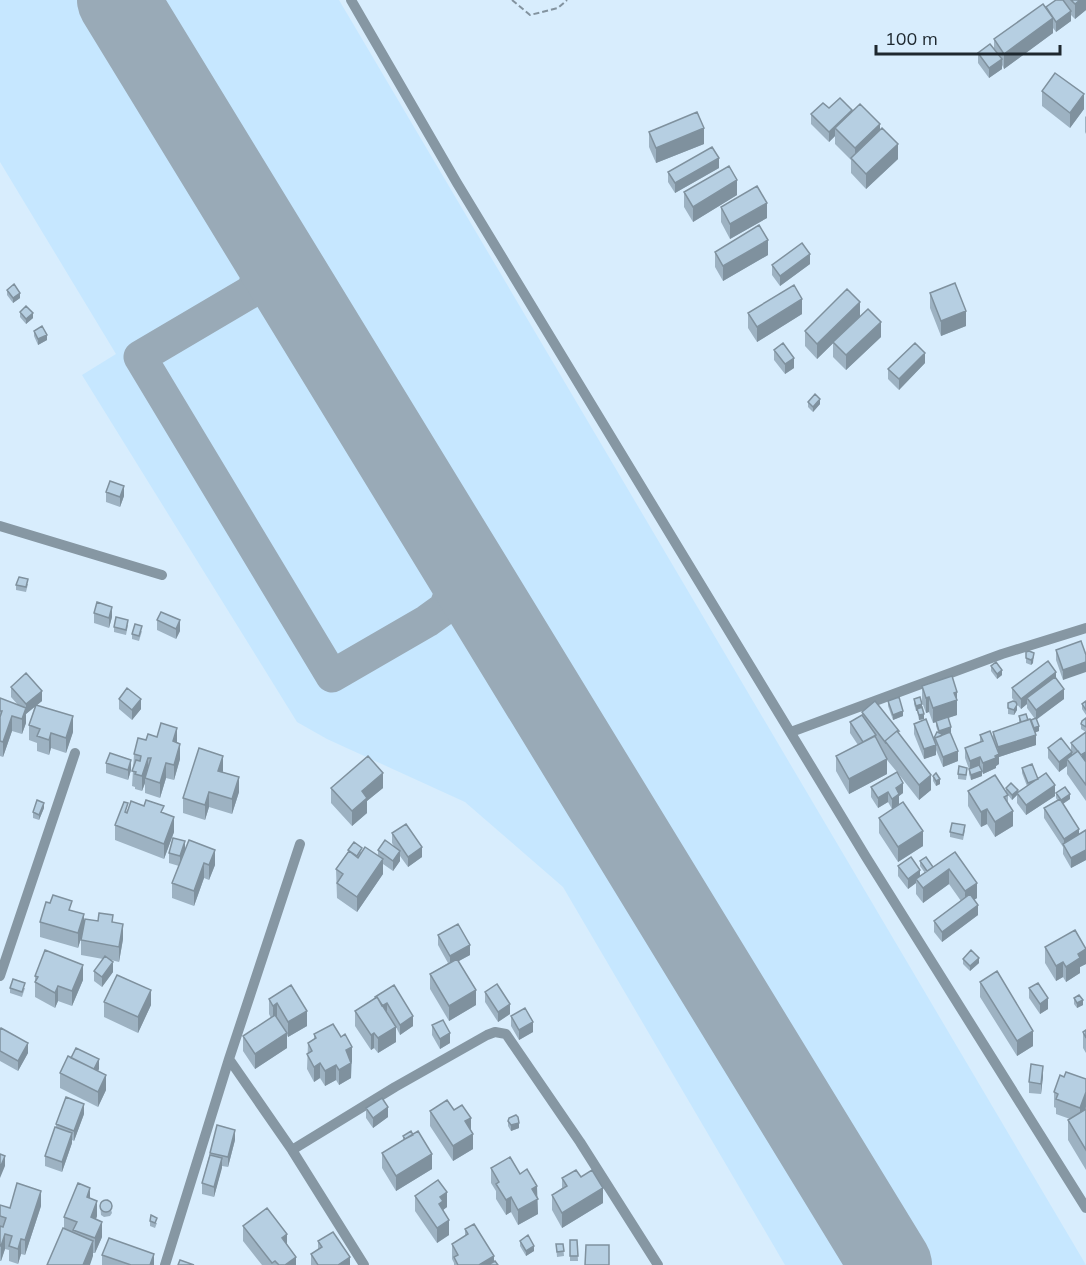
<svg xmlns="http://www.w3.org/2000/svg" width="1086" height="1265" font-family="Mulish,sans-serif">
<style>
.built{fill:#c6e7ff}
.lines{fill:none;stroke-linecap:round;stroke-linejoin:round}
.taxiway{stroke:#99aab7;stroke-width:33}
.runway{stroke:#99aab7;stroke-width:82}
.path{stroke:#83939f;stroke-width:2;stroke-dasharray:6 3;stroke-linecap:butt}
.street{stroke:#8697a3;stroke-width:10}
.wall{fill:#9db2c2}
.shaded-wall{fill:#7f919e}
.building{fill:#b6cfe2;stroke:#7f919e;stroke-width:1.5}
</style>
<rect width="100%" height="100%" fill="#d8edfd"/>
<!-- built -->
<path class="built" d="M0,0h339l747,1265h-301l-222,-378 -98,-85 -138,-63 -30,-17 -215,-347 34,-21 -116,-192z"/>
<g class="lines">
<!-- taxiway -->
<path class="taxiway" d="M260,263l-2,15 -6,13 -112,66 192,319 95,-55 18,-13 10,-26"/>
<!-- runway -->
<path class="runway" d="M118,0l773,1265"/>
<!-- path -->
<path class="path" d="M512,0l18,15 28,-7 9,-8"/>
<!-- street -->
<path class="street" d="M351,0l106,183 409,674 220,351
M0,526l162,49
M791,732l211,-78 84,-26
M0,976l75,-223
M229,1059l63,91 72,115
M292,1150l103,-63 92,-52 8,-3 11,2 74,108 78,123
M165,1265l64,-206 71,-215"/>
</g>
<!-- wall -->
<path class="wall" d="M1056,0h30v10l-11,9 -4,-4v6l-15,11 -3,-4v5l-49,36 -2,-4v4l-13,9 -11,-15v-10l16,-4v-10l52,-31z
M1042,91l42,18 -14,19 -28,-22z
M829,108l23,4 28,18 18,29 -32,30 -15,-16v-13l-16,-16v-8l-6,6 -18,-18v-10z
M1086,116v18l-1,-2v-15z
M649,132l55,12 -48,19 -7,-16z
M719,168l-44,25 -7,-11v-10z
M684,192l53,3 -44,27 -9,-15z
M721,207l46,11 -37,21 -9,-17z
M715,252l53,3 -45,26 -8,-14z
M810,264l-30,22 -8,-11v-10z
M7,290l13,8 -7,5 -6,-8z
M930,293l36,33 -25,10 -11,-28z
M20,312l13,6 -7,6 -6,-7z
M748,313l54,1 -45,28 -9,-14z
M860,316l21,21 -35,33 -13,-13v-14l-16,16 -12,-13v-15z
M34,331l13,9 -9,5 -4,-9z
M774,350l20,18 -9,6 -11,-14z
M925,363l-26,27 -11,-11v-10z
M808,402l12,2 -7,8 -5,-5z
M106,492l18,4 -4,11 -14,-5z
M28,584l-2,8 -10,-2v-5z
M94,613l18,4 -3,11 -15,-5z
M157,620l23,11 -4,8 -19,-9z
M128,625l-2,10 -12,-3v-5z
M142,631l-3,10 -7,-2v-5z
M1081,641l-18,39 -7,-20v-10z
M1026,652l7,11 -2,2 -5,-2z
M991,666l11,9 -5,4 -6,-8z
M1056,679l8,20 -28,20 3,12 -4,1 1,13 -37,12v7l-3,2v2l-13,6 -2,-4 1,6 -11,4 -2,-6v-5l-4,-11v-10l15,-6v-7l13,3v-6l26,-9v-7l9,4h3l4,-1 -8,-11v-4l-6,5 -5,-6 1,7 -3,5 -6,-1v-11l7,-1 -3,-4v-10z
M922,686l35,21v8l-9,3 3,14 -9,3 16,26 -15,6 -7,-17v5l-12,4 -10,-25v-10l20,16 4,-8 -2,-6v-4l-3,1 -4,-11 -3,1 -4,-11z
M11,687l31,14 -5,4 36,27 -7,21 -15,-5 -2,7 -12,-4v-8l-8,-3v-15l6,-19 -9,8v9l-4,11 -10,-3 -9,26 -3,-1v-58l18,7 -7,-8z
M119,699l22,10 -9,11 -13,-11z
M914,699l8,9 2,11 -5,1 -2,-9h-1l-2,-7z
M888,701l15,15 -10,4 -5,-14z
M1086,701v14l-4,-6v-5z
M862,712l37,21 32,57 -12,10 -22,-28 6,21 -4,3v8l24,42 -25,16 -19,-29v-15l13,-9 -4,-7 -10,6 -7,-11v-10l26,-15 -10,-12v14l-38,20 -13,-23v-15l22,-11 -8,-12v-11l12,-7z
M1086,718v14l-5,-3v-5z
M1086,732v69l-19,-27v-8l-8,6 -11,-14v-10l23,3v-8z
M146,740l31,2 3,17 -6,21 -8,-2 -6,20 -15,-5v-10l-3,8 -7,-2v-2l-3,-1 2,-32z
M106,763l25,7 -3,10 -22,-7z
M1022,768l16,11 17,17 -29,19 -9,-12v-8l-5,5 -4,-5v8l5,23 -18,11 -8,-13 -6,3 -13,-21v-15l38,1v-4l12,4 9,-6 -5,-13z
M223,771l-1,1 17,20 -7,22 -23,-7 -4,13 -22,-7v-15z
M967,773l-1,7 -8,-1v-5z
M933,776l7,8 -4,2 -3,-5z
M331,788h52l-16,13v12l-15,13 -21,-23z
M1056,793l14,6 -7,5 16,30 7,-4v30l-15,8 -8,-14v-7l-19,-29v-10l13,-8 -1,-2z
M44,808l-5,12 -6,-2v-6z
M128,809l46,23 -10,27 -49,-19v-15z
M965,830l-2,10 -13,-3v-5z
M392,833l30,24 -14,10 -8,-11v5l-7,10 -10,-7v10l-26,38 -20,-14 -1,-29 12,-17v-2l14,2 16,4v-6l16,-4 -2,-3z
M185,851l30,14 -6,15 -5,-2 -10,28 -22,-8v-15l7,-17 -10,-3v-10z
M955,852l22,46 -3,2 4,15 -36,27 -8,-10v-11l27,-20 -12,-17 -26,19 -7,-9v-11l-8,6 -10,-13v-10l22,10 5,-3 -5,-7v-5l13,6z
M72,911l12,17 14,-7 15,1 10,17 -4,23 -8,-2 2,12 -11,15 -8,-6v-10l9,-12 -22,-4v-15l2,-9 -5,17 -38,-11v-15z
M438,935l32,20 -12,6 18,44 -27,16 -19,-32v-15l18,-11 -10,-18z
M1045,947l41,1v16l-6,3v6l-14,9 -3,-5 -7,4 -11,-18z
M963,959l16,4 -9,8 -7,-7z
M35,976l48,4 -11,26 -14,-5 -3,7 -20,-11z
M980,982l53,64 -16,10 -37,-59z
M291,985l16,41 -19,11 -1,-2v13l-32,21 -12,-18v-15l28,-18 -2,-4v-15z
M394,985l19,41 -13,9 -4,-8v15l-18,11 -4,-5 -3,2 -16,-24v-15z
M10,988h15l-3,9 -12,-4z
M1029,988l19,21 -8,5 -11,-16z
M485,992l25,22 -12,8 -13,-20z
M1074,998l9,7 -6,3 -3,-4z
M104,1002l47,3 -13,28 -34,-16z
M511,1016l22,16 -14,8 -8,-14z
M432,1025l18,18 -10,6 -8,-14z
M0,1030l28,23 -10,18 -18,-10z
M1086,1030v23l-3,-5v-16z
M314,1034l38,28 -1,16 -12,7 -3,-5 -11,6 -5,-8 -6,4 -7,-13 1,-26 6,-4z
M99,1069l-1,2 8,19 -8,17 -38,-19v-15z
M1043,1076l-2,18 -12,-1v-11z
M1064,1077l22,2v28l-1,3 1,-1v61l-18,-30v-20l2,-1 -14,-5v-6l-2,-1v-15z
M366,1108l22,9 -15,11 -7,-10z
M454,1110l17,20 2,19 -20,12 -23,-35v-15z
M84,1114l-10,27 -2,-1v3l-10,29 -17,-6v-10l11,-29v-3z
M508,1121l11,7 -8,3 -3,-5z
M403,1136l29,33 -36,22 -14,-23v-15l21,-13z
M235,1140l-7,27 -6,-1 -8,31 -12,-3v-11l8,-30z
M491,1168l29,6 17,24 1,16 -20,11 -7,-13 -5,3 -10,-16v-8l-5,-8z
M581,1177l22,26 -41,25 -10,-18v-15l10,-7v-10z
M415,1196l32,11 -4,3 6,25 -12,8 -22,-32z
M90,1199l7,17 -1,3 6,18 -7,16h-2v3l-29,-28v-11z
M108,1199l4,14 -2,3 -6,1 -3,-2 -1,-12z
M0,1206l10,2 31,-2 -16,49 -4,-1 -3,10 -9,-3v-11l-4,-1 -4,12h-1z
M150,1221l7,2 -2,5 -5,-2z
M243,1226l44,18 9,21h-34l-19,-24z
M465,1229l29,32 4,4h-44v-2l-2,-4v-15l13,-8z
M570,1240h7l1,21h-8z
M318,1241l32,24h-39v-11l7,-4z
M520,1241l14,10 -8,5 -6,-10z
M556,1244h7l1,12 -7,1z
M102,1255l52,10h-52z"/>
<!-- shaded-wall -->
<path class="shaded-wall" d="M1080,0h6v10l-11,9v-15z
M1071,11v10l-15,11v-10z
M1053,18v15l-49,36v-15z
M1002,59v10l-13,9v-10z
M1084,94v15l-14,19v-15z
M852,110v10l-17,8v8l-6,6v-10z
M880,124v15l-25,25v-16z
M704,128v16l-48,19v-15z
M898,144v15l-32,30v-15z
M719,158v10l-44,25v-10z
M737,180v15l-44,27v-15z
M767,203v15l-37,21v-15z
M768,240v15l-45,26v-15z
M810,254v10l-30,22v-10z
M20,293v5l-7,5v-5z
M802,299v15l-45,28v-15z
M860,302v15l-43,42v-15z
M966,311v15l-25,10v-15z
M33,313v5l-7,6v-5z
M881,322v15l-35,33v-15z
M47,335v5l-9,5v-6z
M925,353v10l-26,27v-11z
M794,358v10l-9,6v-10z
M820,399v5l-7,8v-5z
M124,486v10l-4,11v-10z
M112,607v10l-3,11v-10z
M180,620v11l-4,8v-10z
M1034,653l-1,10 -2,2v-5z
M1086,662v10l-23,8v-10z
M1002,670v5l-5,4v-5z
M1056,672v11l-29,15v6l-6,5v-10z
M1064,689v10l-28,21v-10z
M42,691v10l-16,13v-10z
M957,692v23l-24,8v-15l21,-15z
M929,697v15l-3,1v-15z
M141,699v10l-9,11v-10z
M922,704v5l-6,2v-5z
M1017,705v5l-3,5v-5z
M26,708v15l-4,11v-15z
M903,711v5l-10,4v-5z
M924,714v5l-5,1v-5z
M12,716v15l-9,26v-15z
M73,716v16l-7,21v-15z
M1039,726v5l-5,2v-5z
M951,727v5l-12,4v-5z
M177,728v15l-4,-2z
M51,733v15l-2,7v-15z
M1036,735v10l-37,12v7l-3,2v2l-13,6v-11l15,-8v-8z
M180,744v15l-6,21v-15z
M936,745v10l-12,4v-10z
M958,751v10l-15,6v-10z
M1072,752v10l-5,-3v7l-8,6v-10z
M1086,752v10l-5,-6z
M223,756v15l-5,15v-15z
M980,757v10l-10,4v-10z
M148,758v15l-3,5v5l-3,8v-15z
M887,759v15l-38,20v-15z
M131,760v10l-3,10v-10z
M166,763v15l-6,20v-15z
M982,771v5l-11,4v-5z
M383,773v15l-16,13v12l-15,13v-15l10,-20z
M931,775v15l-12,10v-15z
M239,777v15l-7,22v-15z
M940,779v5l-4,2v-5z
M903,783v10l-4,3v8l-7,5v-10l4,-11z
M1055,785v11l-29,19v-10z
M1018,790l-1,5 -5,5v-5z
M209,792v15l-4,13v-15z
M888,792v10l-10,6v-10z
M1070,794v5l-9,6v-5z
M44,803v5l-5,12v-5z
M987,809v15l-6,3v-15z
M1013,811v15l-18,11v-15z
M174,817v15l-10,27v-15z
M1079,829v10l-15,7v-7z
M923,831v15l-25,16v-15z
M185,841v10l-5,15v-10z
M422,847v10l-14,10v-10z
M215,850v15l-6,15v-15z
M1086,850v10l-15,8v-10z
M400,851v10l-7,10v-10z
M383,859v15l-26,38v-15z
M204,863v15l-10,28v-15z
M949,869v15l-26,19v-15z
M920,870v10l-4,-1v4l-8,6v-10z
M977,883v15l-12,8v-15z
M978,905v10l-36,27v-10z
M84,914v15l-6,19v-15z
M123,924v15l-4,23v-15z
M470,945v10l-20,11v-10z
M1086,949v15l-6,3v6l-14,9v-15l12,-13z
M979,958v5l-9,8v-5z
M113,962v10l-11,15v-10z
M1063,962v15l-7,4v-15z
M83,965v15l-11,26v-15z
M58,986v15l-3,7v-15z
M151,990v15l-13,28v-16z
M476,990v15l-27,16v-15z
M1048,998v11l-8,5v-10z
M1083,1000v5l-6,3v-5z
M277,1003v15l-4,3v-15z
M387,1003v11l-6,-7z
M510,1004v10l-12,8v-10z
M307,1011v15l-19,11v-15z
M413,1016v10l-13,9v-10z
M533,1022v10l-14,8v-10z
M396,1027v15l-18,11v-15z
M1033,1031v15l-16,10v-15z
M287,1033v15l-32,21v-15z
M374,1033v15l-3,2v-15z
M450,1033v10l-10,6v-10z
M28,1043v10l-10,18v-10z
M352,1047v15l-6,3v-15z
M99,1059v10l-6,12v-10z
M320,1063v15l-6,4v-15z
M351,1063v15l-12,7v-15z
M336,1065v15l-11,6v-15z
M1043,1066v10l-2,18v-10z
M106,1075v15l-8,17v-15z
M1086,1092v15l-6,16v-15z
M84,1104v10l-10,27v-10z
M388,1107v10l-15,11v-10z
M471,1118v15l-6,-12z
M519,1123v5l-8,3v-6z
M235,1130v10l-7,27v-10z
M72,1133v10l-10,29v-10z
M473,1134v15l-20,12v-15z
M432,1154v15l-36,22v-15z
M5,1156v10l-5,12v-10z
M222,1158v10l-8,29v-10z
M537,1186l1,28 -20,11v-15l14,-21z
M90,1188v15l-3,-6z
M603,1188v15l-41,25v-15z
M41,1191v15l-16,49v-15z
M447,1192v15l-4,3 -4,-6 1,-7z
M511,1197v15l-5,3v-15z
M97,1201v15l-6,16v-15z
M449,1220v15l-12,8v-15z
M102,1222v15l-7,16v-15z
M5,1234v15l-4,12v-15z
M287,1234v15l-5,-11z
M21,1239v15l-3,10v-15z
M93,1241v15l-3,9h-7z
M534,1246v5l-8,5v-5z
M154,1254v11h-4z
M494,1256v9h-15z
M296,1257v8h-11z
M350,1257v8h-12z"/>
<!-- building -->
<path class="building" d="M1056,0h7l8,11 -15,11 -10,-15z
M1071,0h9l-5,4z
M1043,4l10,14 -49,36 -10,-15z
M990,44l12,15 -13,9 -11,-15z
M1055,73l29,21 -14,19 -28,-22z
M840,98l12,12 -23,22 -18,-18 12,-11 6,5z
M860,104l20,20 -25,24 -20,-20z
M697,112l7,16 -48,20 -7,-16z
M882,128l16,16 -32,30 -15,-16z
M712,147l7,11 -44,25 -7,-11z
M729,166l8,14 -44,27 -9,-15z
M757,186l10,17 -37,21 -9,-17z
M759,225l9,15 -45,26 -8,-14z
M802,243l8,11 -30,22 -8,-11z
M955,283l11,28 -25,10 -11,-28z
M14,284l6,9 -7,5 -6,-8z
M794,285l8,14 -45,28 -9,-14z
M847,289l13,13 -43,42 -12,-13z
M26,306l7,7 -7,6 -6,-7z
M868,309l13,13 -35,33 -13,-13z
M42,326l5,9 -9,4 -4,-8z
M783,343l11,15 -9,6 -11,-14z
M915,343l10,10 -26,26 -11,-10z
M815,394l5,5 -7,8 -5,-5z
M110,481l14,5 -4,11 -14,-5z
M19,577l9,2 -2,8 -10,-2z
M97,602l15,5 -3,11 -15,-5z
M161,612l19,8 -4,9 -19,-9z
M116,617l12,3 -2,10 -12,-3z
M135,624l7,2 -3,10 -7,-2z
M1081,641l5,14v7l-23,8 -7,-20z
M1029,651l5,2 -1,5 -2,2 -5,-2v-6z
M1048,661l8,11 -35,27 -9,-11z
M996,662l6,8 -5,4 -6,-8z
M26,673l16,18 -16,13 -15,-17z
M952,676l5,16 -3,1 3,7 -24,8 -4,-11 -3,1 -4,-12z
M1055,677l9,12 -28,21 -9,-12z
M127,688l14,11 -9,11 -13,-11z
M899,697l4,14 -10,4 -5,-14z
M920,697l2,7 -6,2 -2,-7z
M0,698l26,10 -4,11 -10,-3 -9,26 -3,-1v-24l2,-6h-2z
M875,701l24,30h-2l-12,10v1l-23,-30z
M1013,701l3,1 1,3 -3,5 -6,-2v-5z
M1086,701v9l-4,-6z
M36,705l37,11 -7,22 -15,-5 -2,7 -12,-4 3,-7 -11,-4z
M922,707l2,7 -5,1 -2,-6z
M1026,714l2,6 -7,2 -2,-6z
M862,715l14,20 -13,7 -13,-20z
M948,717l3,10 -12,4 -3,-10z
M1036,718l3,8 -5,2 -3,-8z
M1086,718v9l-5,-3 1,-3z
M926,719l10,26 -12,4 -10,-25z
M1030,719l6,16 -38,12 -5,-15z
M161,723l16,5 -4,13 7,3 -6,21 -8,-2 -6,20 -15,-5 6,-20h-3l-6,18 -7,-2 1,-2 -4,-1 4,-11 4,1 1,-5 -7,-2 4,-16 8,2 2,-6 9,3z
M897,731l34,44 -12,10 -34,-44z
M990,731l9,23 -4,2 1,2 -13,5 -3,-6 -10,4 -5,-13 18,-7 -3,-6z
M937,732l5,2 -1,2 -6,2 1,2 -2,-2z
M950,732l8,19 -15,6 -8,-19z
M1086,732v20l-5,3 -10,-12z
M875,736l12,23 -38,20 -13,-23z
M1061,738l11,14 -13,10 -11,-14z
M199,748l24,8 -5,15 21,6 -7,22 -23,-7 -4,13 -22,-7z
M1078,751l8,11v23l-19,-26z
M110,753l21,7 -3,10 -22,-7z
M368,756l15,17 -21,18 5,7 -15,13 -21,-23z
M1032,764l6,15 -10,4 -6,-15z
M979,765l3,6 -11,4 -2,-6z
M959,766l8,2 -1,7 -8,-1z
M897,772l6,11 -7,5 3,6 -7,5 -4,-7 -10,6 -7,-11z
M936,773l4,6 -4,2 -3,-5z
M1046,773l9,12 -29,20 -9,-12z
M995,775l13,20 -4,2 9,14 -18,11 -8,-13 -6,3 -13,-21z
M1011,783l7,7 -6,5 -6,-7z
M1065,787l5,7 -9,6 -5,-7z
M1060,799l19,30 -15,10 -20,-31z
M37,800l7,3 -5,12 -6,-3z
M146,800l18,6 -3,6 13,5 -10,27 -49,-19 9,-23 4,1 -3,9 2,1 4,-12 13,5z
M903,802l20,29 -25,16 -19,-29z
M952,823l13,2 -2,10 -13,-3z
M406,824l16,23 -14,10 -16,-24z
M1086,830v20l-15,8 -8,-14z
M173,838l12,3 -5,15 -11,-3z
M189,840l26,10 -6,15 -5,-2 -10,28 -22,-8z
M385,840l15,11 -7,10 -15,-11z
M354,842l8,6 -5,8 -9,-6z
M365,847l18,12 -26,38 -20,-14 6,-9 -7,-5 13,-18 9,7z
M955,852l22,31 -12,8 -16,-22 -26,19 -7,-9z
M911,857l9,13 -12,9 -10,-13z
M926,857l7,10 -6,4 -7,-10z
M970,894l8,11 -36,27 -8,-11z
M53,895l19,6 -3,9 15,4 -6,19 -38,-11 6,-20 4,1z
M99,913l14,2 -1,7 11,2 -4,23 -38,-7 4,-21 13,2z
M458,924l12,21 -20,11 -12,-21z
M1075,930l11,19 -8,5 2,4 -14,9 -3,-5 -7,4 -11,-19z
M45,950l38,15 -11,26 -14,-5 -3,7 -20,-11 3,-5 -3,-1z
M971,950l8,8 -9,8 -7,-7z
M105,956l8,6 -11,15 -8,-6z
M457,959l19,31 -27,16 -19,-32z
M997,971l36,60 -16,10 -37,-59z
M117,975l34,15 -13,27 -34,-15z
M13,979l12,4 -3,9 -12,-4z
M1038,983l10,15 -8,6 -11,-16z
M497,984l13,20 -12,8 -13,-20z
M291,985l16,26 -19,11 -11,-19 -4,3 -4,-7z
M394,985l19,31 -13,9 -13,-22 -5,3 -5,-9 -1,1 -1,-1z
M1079,995l4,5 -6,3 -3,-5z
M377,997l19,30 -18,11 -4,-5 -3,2 -16,-24z
M525,1008l8,14 -14,8 -8,-14z
M275,1015l12,18 -32,21 -12,-18z
M443,1020l7,13 -10,6 -8,-14z
M333,1024l8,13 4,-3 7,13 -6,3 5,13 -12,7 -3,-5 -11,6 -5,-8 -6,4 -7,-13 5,-3 -4,-8 8,-5 -2,-4z
M1,1028l27,15 -10,18 -18,-10v-21z
M1086,1030v8l-3,-6z
M76,1048l23,11 -5,10 -23,-11z
M68,1056l38,19 -8,17 -38,-19z
M1031,1064l12,2 -2,18 -12,-2z
M1066,1072l20,7v13l-6,16 -24,-9 2,-5 -4,-2 6,-17 4,2z
M66,1097l18,7 -10,27 -18,-7z
M382,1098l6,9 -15,11 -7,-10z
M447,1100l7,10 8,-5 9,13 -6,3 8,13 -20,12 -23,-35z
M1086,1109v41l-18,-30z
M516,1115l2,2 1,6 -8,2 -3,-4 1,-3z
M217,1125l18,5 -7,27 -18,-4z
M55,1127l17,6 -10,29 -17,-6z
M411,1131l2,4 -8,4 -2,-3z
M418,1131l14,23 -36,22 -14,-23z
M0,1154l5,2 -5,12z
M210,1155l12,3 -8,29 -12,-4z
M510,1157l10,17 7,-5 10,17 -5,3 6,10 -20,11 -7,-13 -5,3 -10,-16 3,-2 -8,-14z
M576,1170l5,7 11,-7 11,18 -41,25 -10,-18 15,-9 -5,-8z
M438,1180l9,12 -7,5 3,4 -4,3 10,16 -12,8 -22,-32z
M17,1183l24,8 -16,49 -4,-1 -3,10 -9,-3 3,-10 -7,-2 -4,12h-1v-20l3,1 3,-9 -6,-2v-11l10,3z
M78,1183l12,5 -3,9 10,4 -6,16 11,5 -7,16 -22,-8 4,-8 -13,-5z
M100 1206a6 6 0 1 1 12 0a6 6 0 1 1-12 0Z
M267,1208l20,26 -5,4 14,19 -11,8h-6l-4,-4 -3,2 -29,-37z
M151,1215l6,3 -2,5 -5,-2z
M474,1224l20,32 -15,9h-21l-4,-8 4,-2 -6,-11 16,-10 -3,-5z
M63,1228l30,13 -10,24h-36z
M333,1232l17,25 -12,8h-20l-7,-11 11,-7 -4,-6z
M528,1235l6,11 -8,5 -6,-10z
M109,1238l45,16 -4,11h-19l-29,-10z
M570,1240h7l1,16h-8z
M556,1244h7l1,7 -7,1z
M586,1245h23v20h-24z
M180,1260l14,5h-16z
M495,1261l3,4h-10z"/>
<!-- scale -->
<path d="M876 45v9h184v-9" fill="none" stroke="#1e282f" stroke-width="3"/>
<text x="885" y="45" font-size="18" fill="#1e282f" stroke="#d8edfd" stroke-width="4.5" paint-order="stroke">100 m</text>
</svg>
